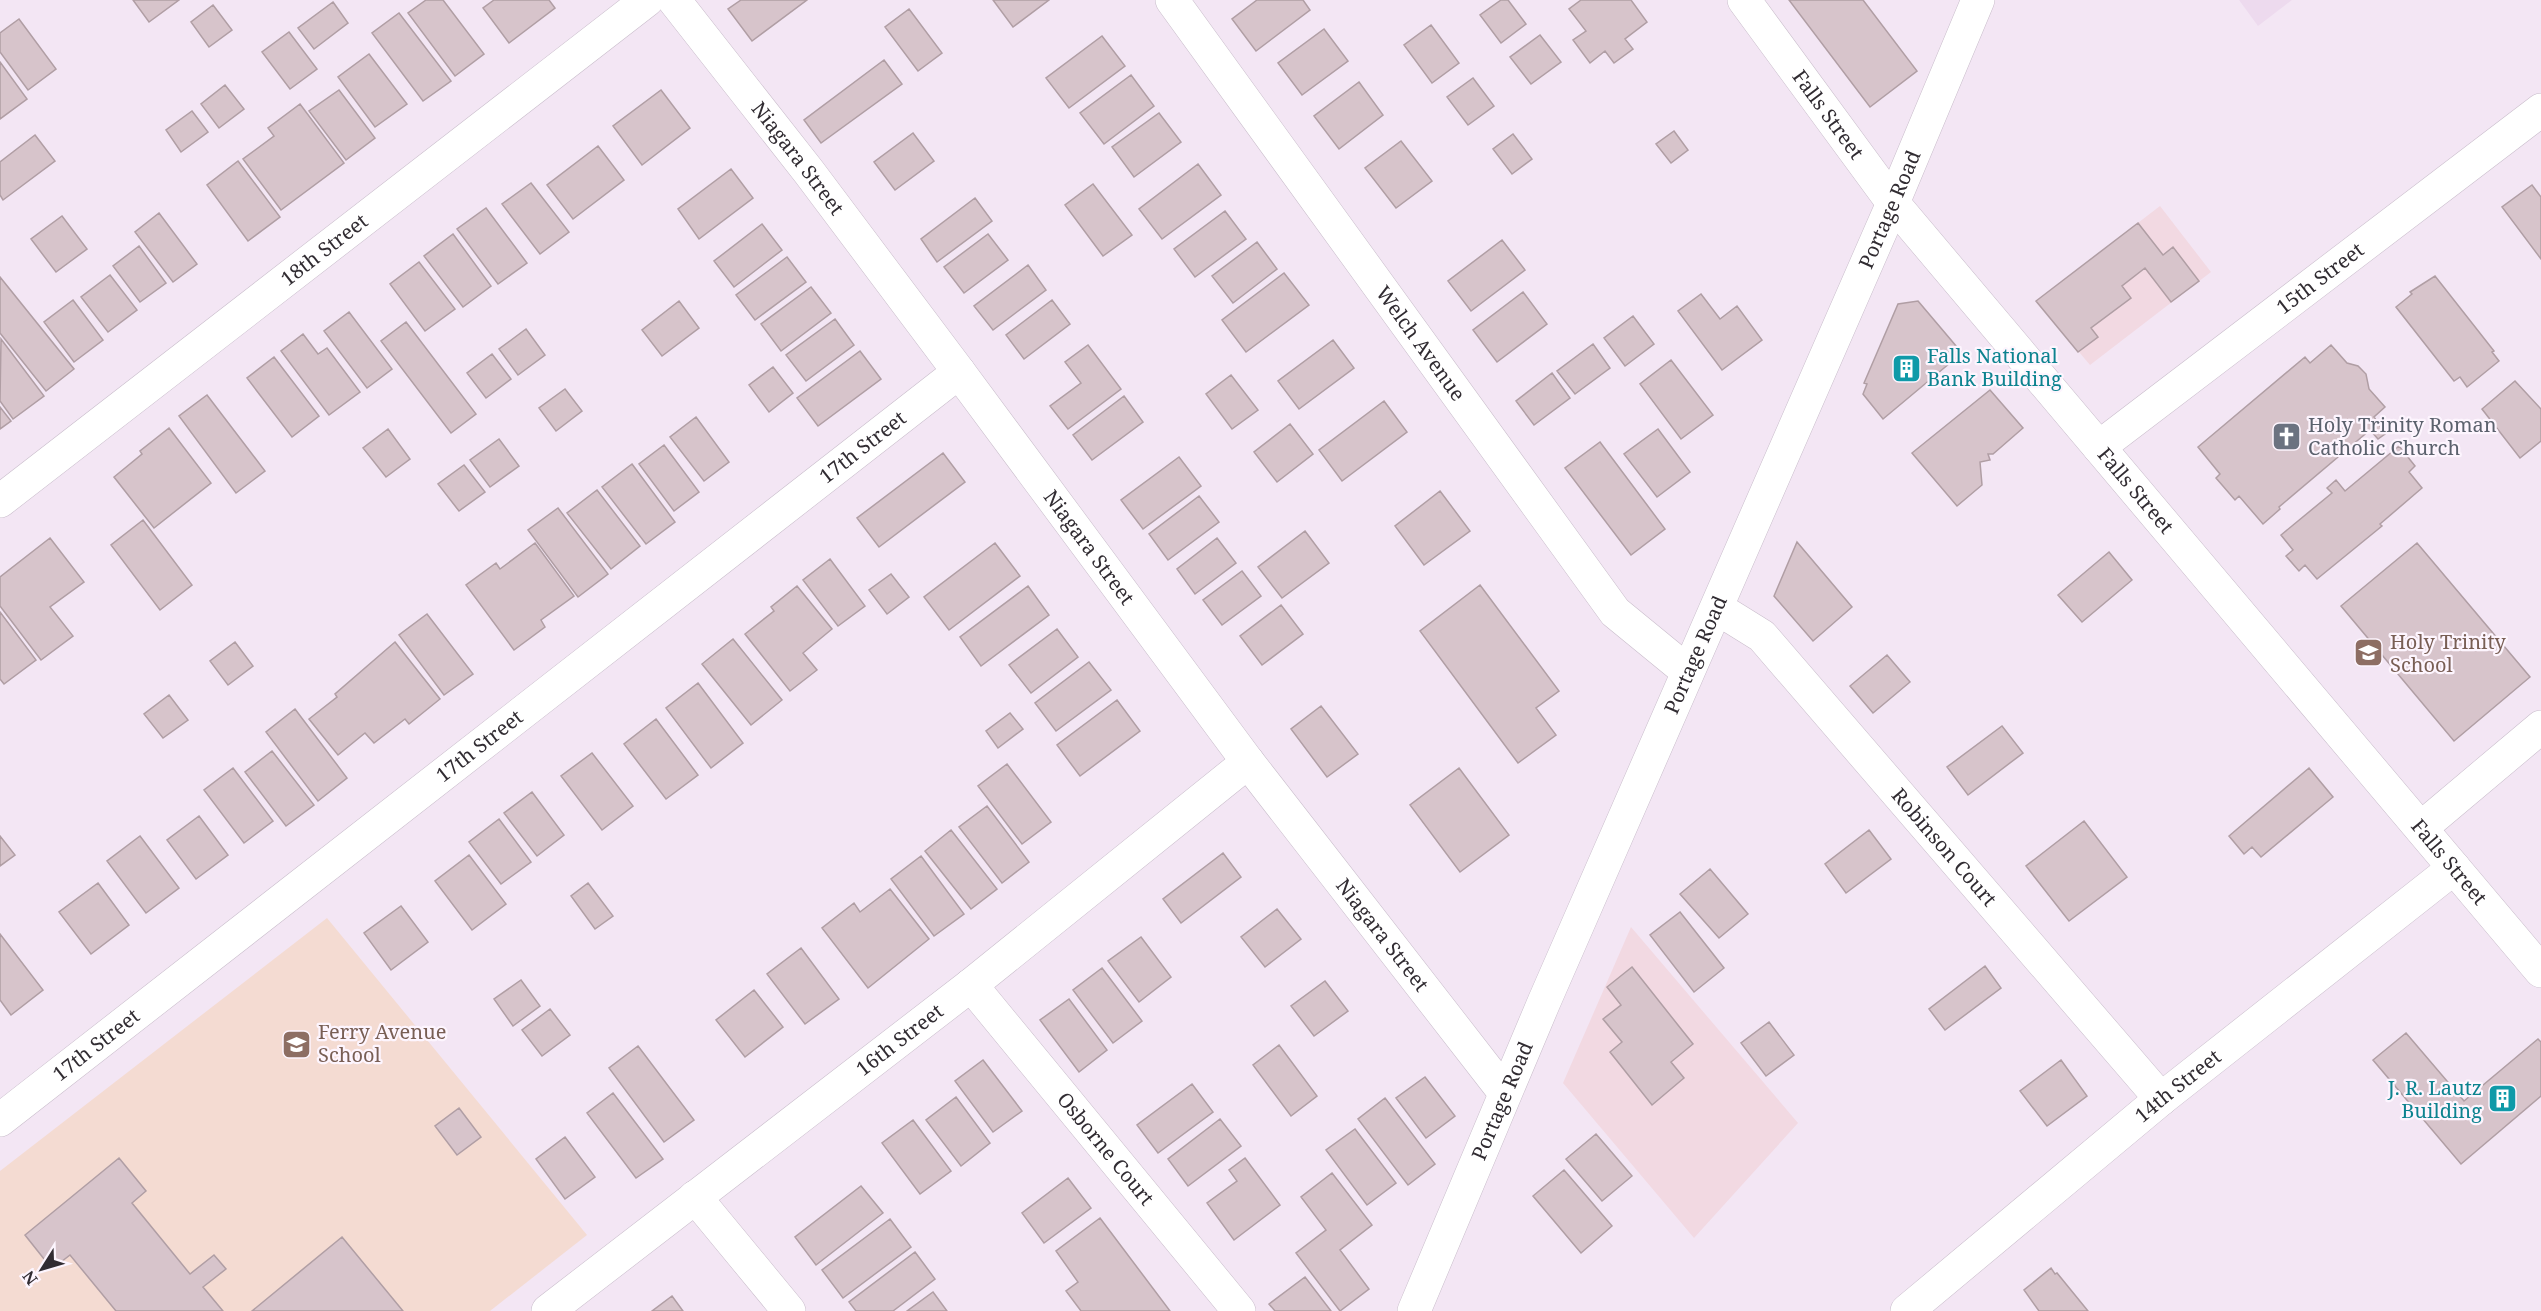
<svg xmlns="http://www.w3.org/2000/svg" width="2541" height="1311" font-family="'Noto Serif',serif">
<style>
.commercial{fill:#f2d9e2}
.built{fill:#eddaee}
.education{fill:#f4dbd2}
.building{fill:#d7c4cb;stroke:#b09ea4;stroke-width:1.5}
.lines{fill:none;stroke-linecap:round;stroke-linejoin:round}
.minor-casing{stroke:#c9bdcb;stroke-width:34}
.tertiary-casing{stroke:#c9bdcb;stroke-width:34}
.minor{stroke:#fff;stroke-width:33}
.tertiary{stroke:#fff;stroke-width:33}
.labels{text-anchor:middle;stroke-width:4.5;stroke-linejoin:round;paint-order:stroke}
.street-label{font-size:20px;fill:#312c32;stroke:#fdf5fe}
.culture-label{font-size:20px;fill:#0d838f;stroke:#fdf5fe;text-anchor:start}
.worship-label{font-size:20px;fill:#5b616d;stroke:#fdf5fe;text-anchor:start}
.education-label{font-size:20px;fill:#785e54;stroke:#fdf5fe;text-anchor:start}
</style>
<rect width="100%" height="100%" fill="#f3e6f4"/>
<!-- commercial -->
<path class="commercial" d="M2160,206l51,66 -121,93 -54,-64z
M1631,927l167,196 -104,115 -131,-155z"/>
<!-- built -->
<path class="built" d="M2239,0h53l-34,26z"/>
<!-- education -->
<path class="education" d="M327,918l260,317 -97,76h-490v-140z"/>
<!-- building -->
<path class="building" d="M133,0h46l-30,22z
M426,0h17l41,54 -29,22 -47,-63z
M494,0h55l6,8 -46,35 -26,-35z
M741,0h66l-55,41 -24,-32z
M993,0h56l-36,27z
M1257,0h46l7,10 -54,41 -24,-32z
M1501,0h7l18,24 -25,19 -21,-28z
M1581,0h50l16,22 -22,17 8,10 -19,14 -9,-12 -15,12 -17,-23 13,-9 -17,-22z
M1789,0h74l54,71 -47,36z
M333,2l15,21 -34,26 -16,-21z
M213,5l19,25 -23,17 -18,-25z
M909,9l33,44 -24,18 -33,-44z
M399,13l52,68 -28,20 -51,-68z
M19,19l37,50 -28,21 -28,-38v-19z
M1431,25l28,38 -27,20 -28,-38z
M1324,29l24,32 -46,34 -24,-32z
M289,32l28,37 -27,20 -28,-37z
M1540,35l21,27 -30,22 -21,-27z
M1102,36l23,30 -56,42 -23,-30z
M369,54l38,50 -32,23 -37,-50z
M884,60l18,24 -81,59 -17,-23z
M0,62l27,37 -27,20z
M1131,75l23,31 -50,38 -24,-31z
M1473,78l21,28 -26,19 -21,-28z
M1359,82l24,33 -44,34 -25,-33z
M225,85l19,24 -25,19 -18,-24z
M339,90l36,48 -29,22 -37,-49z
M661,90l29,38 -48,37 -29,-39z
M300,104l44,59 -63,47 -38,-51 31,-23 -6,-8z
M192,111l16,21 -27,20 -15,-22z
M1159,113l22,29 -47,35 -22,-30z
M1674,131l14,19 -17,13 -15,-19z
M913,133l21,28 -39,29 -21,-28z
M1513,134l19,25 -20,15 -19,-25z
M35,135l20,26 -52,39 -3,-5v-33z
M1401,141l31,40 -36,27 -31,-40z
M598,146l26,34 -51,39 -26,-34z
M238,161l42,56 -32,24 -41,-56z
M1198,164l23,31 -59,44 -23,-30z
M731,169l22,29 -54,41 -21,-30z
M531,183l38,49 -29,22 -38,-50z
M1093,184l39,51 -29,21 -38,-51z
M2532,185l9,12v62l-39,-52z
M975,198l17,23 -55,41 -16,-23z
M486,208l41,55 -29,21 -41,-55z
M1225,211l21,28 -51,38 -21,-28z
M159,213l38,51 -24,18 -38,-50z
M62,216l25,33 -31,23 -25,-33z
M2138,223l25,32 10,-8 26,34 -28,21 -26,-34 -23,18 9,12 -40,30 7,9 -20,15 -42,-51z
M762,224l20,26 -48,37 -20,-26z
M453,234l38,52 -28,21 -39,-51z
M988,234l20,26 -44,33 -20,-26z
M1502,240l23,30 -54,41 -23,-30z
M1257,242l20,27 -44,34 -21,-27z
M139,246l27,37 -26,19 -27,-36z
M787,257l19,25 -51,38 -19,-25z
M419,262l36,47 -30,22 -35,-47z
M1028,265l18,25 -53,40 -19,-24z
M1284,273l25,32 -63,47 -24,-32z
M110,275l27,35 -29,22 -27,-35z
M2435,276l59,75 -2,1 7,9 -32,26 -7,-10 -6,4 -58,-74 16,-13 -2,-2z
M0,277l74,92 -28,22 -46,-58z
M811,287l20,26 -50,38 -20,-27z
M1523,292l24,32 -50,38 -24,-32z
M1701,294l19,25 17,-13 25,34 -40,30 -44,-59z
M73,300l30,40 -29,22 -30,-40z
M1052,300l18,24 -46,35 -18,-24z
M679,301l20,27 -37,28 -20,-26z
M1918,301l44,52 -79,66 -20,-25 4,-10 -3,-1 34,-79z
M349,312l43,57 -25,19 -43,-57z
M1633,316l21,28 -29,22 -21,-28z
M835,319l19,26 -48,36 -20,-26z
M406,322l70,92 -25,19 -70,-92z
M526,329l19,26 -27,20 -19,-26z
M303,334l15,20 9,-6 33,44 -31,23 -48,-64z
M1,339l43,57 -31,23 -13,-18z
M1333,340l21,28 -55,41 -21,-28z
M1593,344l17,24 -35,26 -18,-23z
M1088,345l33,44 -53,40 -18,-23 31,-23 -16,-21z
M2331,345l16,18 11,3 8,8 3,15 16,18 -11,10 11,17 -7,5 -8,-9 -91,77 1,2 -17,15 -24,-28 -4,4 -19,-22 4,-4 -22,-27 107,-90 5,6z
M860,351l21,28 -63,47 -21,-28z
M492,354l19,25 -25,19 -19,-25z
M274,357l45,59 -27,21 -45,-59z
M1671,360l42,55 -32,24 -41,-55z
M773,367l20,26 -24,19 -20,-27z
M1552,373l18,25 -36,27 -18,-24z
M1231,375l27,35 -26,19 -26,-35z
M2515,381l26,28v32l-21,17 -38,-49z
M565,389l17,22 -26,20 -17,-23z
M1990,390l33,38 -30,26h-5l2,6 -10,2 2,23 -25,21 -45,-53z
M207,395l58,76 -29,22 -57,-77z
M1124,396l19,26 -51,38 -19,-25z
M1384,401l23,31 -65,49 -23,-31z
M0,407l11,14 -11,8z
M696,417l33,45 -25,19 -34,-44z
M1290,424l23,30 -36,28 -23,-30z
M169,428l42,55 -57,45 -40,-51 28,-23 -2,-3z
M388,429l22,30 -24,18 -23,-29z
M1658,429l32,43 -33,25 -33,-43z
M499,439l20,27 -29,21 -20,-27z
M1600,442l65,87 -34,26 -66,-87z
M664,445l35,47 -25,19 -35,-47z
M2399,446l16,20 -6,6 13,16 -42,36 2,2 -65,53 -12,-14 -6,6 -13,-15 7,-6 -12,-15 51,-42 -5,-5 9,-8 9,11z
M943,453l22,29 -86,65 -22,-29z
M1179,457l22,29 -58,43 -22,-29z
M632,464l43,58 -29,22 -44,-57z
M464,465l21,27 -26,19 -21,-27z
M597,490l43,56 -29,23 -44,-56z
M1440,491l30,40 -46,34 -29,-39z
M1199,496l20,26 -51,38 -19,-26z
M558,508l50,66 -30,23 -50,-67z
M143,520l49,65 -32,25 -49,-65z
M1305,531l24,32 -47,35 -24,-31z
M50,538l34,44 -34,25 23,29 -32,24 -41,-54v-29z
M1217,538l19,25 -41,31 -18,-25z
M1797,542l55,65 -39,34 -39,-45z
M535,543l39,53 -33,24 4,7 -31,23 -48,-65 30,-22 4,6z
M995,543l25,33 -71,54 -25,-33z
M2417,543l113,134 -76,64 -113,-135z
M2109,552l23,28 -50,42 -24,-27z
M830,559l35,47 -27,20 -35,-46z
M1242,571l19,25 -39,29 -19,-25z
M891,574l18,23 -22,17 -18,-24z
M1480,585l79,106 -23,17 20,27 -38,28 -98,-132z
M797,586l35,43 -29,24 14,17 -27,21 -45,-57 29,-23 -3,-4z
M1028,586l21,29 -68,51 -21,-29z
M1281,605l22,29 -41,31 -22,-29z
M0,612l36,48 -32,24 -4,-5z
M427,614l46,60 -29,21 -45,-60z
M1057,629l21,28 -47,36 -22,-28z
M733,639l49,61 -31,25 -49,-61z
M235,642l18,24 -25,19 -18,-24z
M395,642l45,57 -31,25 -4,-5 -31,24 -9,-10 -27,22 -29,-36 28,-22 -2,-3z
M1887,655l23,27 -37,31 -23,-27z
M1089,662l22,28 -55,41 -21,-28z
M698,683l45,60 -32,25 -45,-60z
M169,695l19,25 -25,18 -19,-24z
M1117,700l23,31 -60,45 -23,-31z
M1321,706l37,48 -31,23 -36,-48z
M295,709l52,69 -29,23 -52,-69z
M1010,713l13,16 -25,19 -12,-17z
M656,719l42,56 -32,24 -42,-55z
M2002,726l21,27 -55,42 -21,-28z
M272,751l42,54 -28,21 -41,-54z
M592,753l41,53 -31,24 -41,-54z
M1007,764l44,58 -29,22 -44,-58z
M233,768l40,53 -29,22 -40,-53z
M1459,768l50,67 -49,37 -50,-67z
M2309,768l24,29 -72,60 -9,-10 -8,7 -15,-18z
M532,792l32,43 -27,21 -33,-43z
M987,806l42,56 -27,21 -43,-56z
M199,816l29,39 -32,24 -29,-39z
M499,819l32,43 -30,22 -32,-42z
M2084,821l43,56 -58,44 -43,-55z
M951,830l46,59 -26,20 -46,-58z
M1869,830l22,29 -45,34 -21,-29z
M0,836l15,19 -15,11z
M140,836l39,52 -33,25 -39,-52z
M1223,853l18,24 -60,46 -18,-24z
M469,855l37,49 -34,26 -37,-49z
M921,856l43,58 -30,22 -43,-57z
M1710,869l38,45 -29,24 -39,-44z
M98,883l31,42 -38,29 -32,-42z
M588,883l25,33 -18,13 -24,-33z
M890,889l39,50 -61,49 -46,-60 32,-25 6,9z
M401,906l27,36 -37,28 -27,-37z
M1277,909l24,30 -36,28 -24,-30z
M1680,912l44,56 -30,24 -44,-57z
M0,934l43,56 -32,25 -11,-15z
M1141,937l30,40 -32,25 -31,-41z
M801,948l38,51 -34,25 -38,-50z
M1985,966l16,22 -56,42 -16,-21z
M1632,967l61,77 -22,18 13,16 -32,27 -42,-53 12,-10 -19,-23 18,-14 -14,-18z
M1102,968l40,53 -29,22 -40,-53z
M521,980l19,26 -27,20 -19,-27z
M1325,981l23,30 -34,25 -23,-30z
M754,990l29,37 -38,30 -29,-37z
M1069,999l38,51 -28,22 -39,-52z
M550,1009l20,26 -28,21 -20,-26z
M1769,1022l25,33 -28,21 -25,-33z
M2406,1033l58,68 74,-62 3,3v54l-80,68 -88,-104z
M1279,1045l38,51 -26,20 -38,-51z
M638,1046l56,74 -30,22 -55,-74z
M983,1060l39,51 -29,21 -38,-51z
M2061,1060l26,36 -40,30 -27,-35z
M1425,1077l30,39 -29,22 -30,-40z
M1192,1084l21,28 -55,41 -21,-28z
M613,1093l50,66 -27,19 -49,-65z
M956,1097l34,46 -29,23 -35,-46z
M1385,1098l50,66 -27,21 -50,-66z
M459,1108l22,29 -24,18 -22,-29z
M1220,1119l21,27 -53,40 -20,-27z
M913,1120l38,51 -31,23 -38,-51z
M1355,1129l41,54 -29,22 -41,-55z
M1596,1134l36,42 -30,25 -36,-42z
M565,1137l30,40 -30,22 -29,-40z
M119,1158l27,33 -14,12 58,71 24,-19 12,14 -23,18 20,24h-107l-46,-56 -18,14 -27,-34z
M1245,1158l35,47 -46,35 -27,-37 30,-22 -8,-11z
M1564,1170l48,56 -31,27 -48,-57z
M1332,1173l40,52 -32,25 29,39 -29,22 -44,-58 30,-23 -25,-33z
M1068,1178l23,30 -47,35 -22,-30z
M861,1186l22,27 -67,52 -21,-28z
M1100,1218l70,93h-89l-15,-20 12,-9 -22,-31z
M890,1219l21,28 -68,51 -21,-28z
M342,1237l61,74h-151z
M915,1252l20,27 -42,32h-37l-7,-9z
M2051,1268l4,6 2,-1 31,38h-49l-15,-21z
M1305,1277l26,34h-56l-6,-7z
M933,1292l14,19h-40z
M672,1296l11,15h-31z"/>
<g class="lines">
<defs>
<g id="minor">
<path id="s1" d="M1172,0l443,612 72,59"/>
<path id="s2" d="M2099,447l442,-337"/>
<path id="s3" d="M0,501l647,-501"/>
<path id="s4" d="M1717,608l45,28 399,463"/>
<path d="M2421,828l120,-101"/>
<path id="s5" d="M971,985l268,326"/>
<path id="s6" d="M0,1120l959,-748"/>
<path d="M695,1197l94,114"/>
<path id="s7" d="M548,1311l423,-326 277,-223"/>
<path id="s8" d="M1907,1311l254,-212 293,-231"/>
</g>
<g id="tertiary">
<path id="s9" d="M674,0l135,172 150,200 289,390 257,331"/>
<path id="s10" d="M1744,0l149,203 648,768"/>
<path id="s11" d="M1414,1311l130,-309 349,-799 85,-203"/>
</g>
</defs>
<!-- minor casing -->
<use href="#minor" class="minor-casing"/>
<!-- tertiary casing -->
<use href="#tertiary" class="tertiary-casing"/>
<!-- minor -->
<use href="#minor" class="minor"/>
<!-- tertiary -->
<use href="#tertiary" class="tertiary"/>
</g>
<!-- icons -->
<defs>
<symbol id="building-square" viewBox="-11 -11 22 22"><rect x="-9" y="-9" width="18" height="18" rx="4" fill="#0f9aa8" stroke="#fdf5fe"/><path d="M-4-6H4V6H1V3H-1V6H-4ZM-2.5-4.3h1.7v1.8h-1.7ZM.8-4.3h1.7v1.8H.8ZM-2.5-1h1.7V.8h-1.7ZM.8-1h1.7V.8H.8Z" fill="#fff"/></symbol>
<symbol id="church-square" viewBox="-11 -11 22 22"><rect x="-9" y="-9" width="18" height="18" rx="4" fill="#6b7280" stroke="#fdf5fe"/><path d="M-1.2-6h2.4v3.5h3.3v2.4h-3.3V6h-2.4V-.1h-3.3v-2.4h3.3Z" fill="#fff"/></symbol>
<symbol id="school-square" viewBox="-11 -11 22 22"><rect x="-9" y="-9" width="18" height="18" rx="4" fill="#8d6e63" stroke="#fdf5fe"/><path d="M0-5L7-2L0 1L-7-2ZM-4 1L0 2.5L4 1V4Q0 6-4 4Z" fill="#fff"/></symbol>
</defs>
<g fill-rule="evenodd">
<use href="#building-square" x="1890" y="352" width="33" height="33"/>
<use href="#church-square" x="2270" y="420" width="33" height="33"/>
<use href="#school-square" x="2352" y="636" width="33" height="33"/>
<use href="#school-square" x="280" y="1028" width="33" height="33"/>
<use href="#building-square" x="2486" y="1082" width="33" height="33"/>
</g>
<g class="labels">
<!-- street labels -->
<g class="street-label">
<text dy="7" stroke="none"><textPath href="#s10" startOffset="142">Falls Street</textPath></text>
<text dy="7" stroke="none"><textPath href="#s9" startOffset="201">Niagara Street</textPath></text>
<text dy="7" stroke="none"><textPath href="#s11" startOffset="1200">Portage Road</textPath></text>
<text dy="7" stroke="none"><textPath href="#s3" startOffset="410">18th Street</textPath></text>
<text dy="7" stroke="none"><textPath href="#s2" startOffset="278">15th Street</textPath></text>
<text dy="7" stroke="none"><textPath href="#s1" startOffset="424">Welch Avenue</textPath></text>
<text dy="7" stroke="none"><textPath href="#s6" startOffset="1094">17th Street</textPath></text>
<text dy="7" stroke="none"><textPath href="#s10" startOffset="628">Falls Street</textPath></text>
<text dy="7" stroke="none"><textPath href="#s9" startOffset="687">Niagara Street</textPath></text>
<text dy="7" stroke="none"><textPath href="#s11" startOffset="714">Portage Road</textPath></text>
<text dy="7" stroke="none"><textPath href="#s6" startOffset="608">17th Street</textPath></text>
<text dy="7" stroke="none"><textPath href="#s4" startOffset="332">Robinson Court</textPath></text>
<text dy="7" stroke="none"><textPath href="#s10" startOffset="1114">Falls Street</textPath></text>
<text dy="7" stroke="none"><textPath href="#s9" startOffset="1173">Niagara Street</textPath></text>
<text dy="7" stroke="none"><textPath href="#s7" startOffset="444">16th Street</textPath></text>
<text dy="7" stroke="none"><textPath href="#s6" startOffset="122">17th Street</textPath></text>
<text dy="7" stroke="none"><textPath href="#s8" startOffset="352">14th Street</textPath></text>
<text dy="7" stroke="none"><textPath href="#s11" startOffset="228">Portage Road</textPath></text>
<text dy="7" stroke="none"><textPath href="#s5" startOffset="212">Osborne Court</textPath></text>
</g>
<!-- culture labels -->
<g class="culture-label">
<text x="1927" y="363">Falls National<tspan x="1927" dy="23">Bank Building</tspan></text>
<text x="2482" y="1095" text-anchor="end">J. R. Lautz<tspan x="2482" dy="23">Building</tspan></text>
</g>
<!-- worship labels -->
<g class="worship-label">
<text x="2308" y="432">Holy Trinity Roman<tspan x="2308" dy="23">Catholic Church</tspan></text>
</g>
<!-- education labels -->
<g class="education-label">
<text x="2390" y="649">Holy Trinity<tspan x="2390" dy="23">School</tspan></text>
<text x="318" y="1039">Ferry Avenue<tspan x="318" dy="23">School</tspan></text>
</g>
</g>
<!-- north arrow -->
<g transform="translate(42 1269) rotate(233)" stroke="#fdf5fe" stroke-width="4.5" paint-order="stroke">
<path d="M0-4.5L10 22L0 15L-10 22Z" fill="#312c32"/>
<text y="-9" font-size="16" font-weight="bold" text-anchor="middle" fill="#312c32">N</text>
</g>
</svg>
